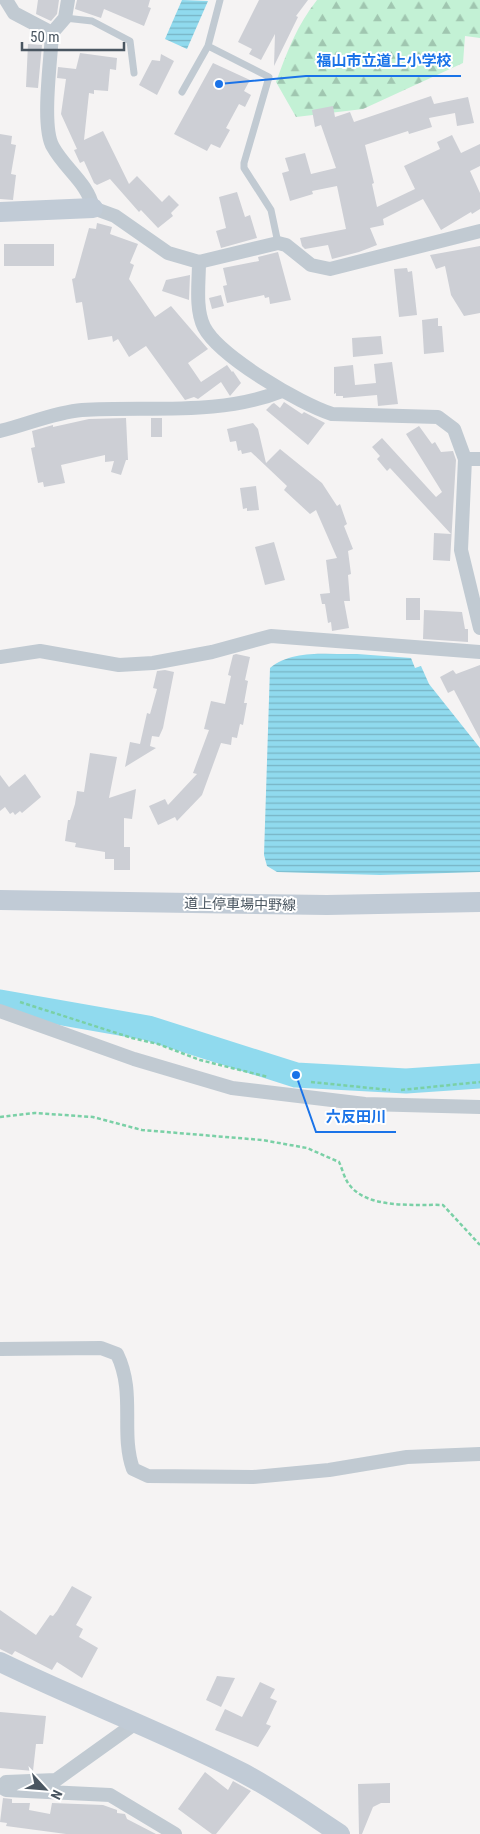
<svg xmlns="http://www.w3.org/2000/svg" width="480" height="1834" font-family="'Roboto Condensed','Noto Sans JP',sans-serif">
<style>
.forest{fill:url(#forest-firs)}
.water{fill:url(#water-rules)}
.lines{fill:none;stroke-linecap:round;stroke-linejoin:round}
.river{stroke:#90daee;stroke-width:25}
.building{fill:#cdcfd5}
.path{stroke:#7ad0a6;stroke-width:2.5;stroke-dasharray:4 2.5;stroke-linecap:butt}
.lane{stroke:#c1cad2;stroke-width:7}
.street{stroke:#c1cad2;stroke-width:14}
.secondary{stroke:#c1cbd6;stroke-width:20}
.labels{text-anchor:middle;stroke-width:4;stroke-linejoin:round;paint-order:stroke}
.street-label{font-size:14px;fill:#4a5661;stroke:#fff}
.leader{fill:none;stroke:#1a73e8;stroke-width:2}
.callout-dot{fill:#1a73e8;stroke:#fff;stroke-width:2}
.callout-label{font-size:15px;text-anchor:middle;font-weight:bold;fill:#1a73e8;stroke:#fff;stroke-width:4;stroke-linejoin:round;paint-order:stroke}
</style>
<defs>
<pattern id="forest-firs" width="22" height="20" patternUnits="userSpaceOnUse" patternTransform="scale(1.25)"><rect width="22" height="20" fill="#c3f1d5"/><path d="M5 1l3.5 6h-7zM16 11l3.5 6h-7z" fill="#a0c6b0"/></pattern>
<pattern id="water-rules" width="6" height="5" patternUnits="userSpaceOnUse" patternTransform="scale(1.25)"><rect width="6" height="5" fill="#90daee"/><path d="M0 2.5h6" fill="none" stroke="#78b4c4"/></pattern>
</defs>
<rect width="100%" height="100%" fill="#f5f3f3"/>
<!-- forest -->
<path class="forest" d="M317,0h163v38l-15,-2 -2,27 -100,46 -67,8 -20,-35c11,-30 21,-57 41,-82z"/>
<!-- water -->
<path class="water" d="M182,0l26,1 -21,48 -22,-10z
M357,654l54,4 4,10 6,-2 8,18 51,64v124l-100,3 -103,-3 -10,-6 -3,-11 6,-187c23,-19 58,-13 87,-14z"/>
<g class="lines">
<!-- river -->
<path class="river" d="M0,1002l148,26 148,47 110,6 74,-5"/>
</g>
<!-- building -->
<path class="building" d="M38,0h21l-2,14 -6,7 -15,-7z
M77,0h73l-2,7 3,1 -7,18 -40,-17 -3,9 -26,-9z
M259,0h49l-12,16 2,1 -24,49 1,-32 -14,26 -12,-6 3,-5 -14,-7z
M28,44l14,1 -4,43 -12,-1z
M80,53l37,5 -1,12 -6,-1 -2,22 -14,-1v4l-5,-1 -5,47 19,-9 26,53 8,-8 25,26 7,-7 10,10 -8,8 2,3 -15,12 -17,-18 -2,2 -29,-33 -13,6 -3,-2 -10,-22 -4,2 -6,-13 3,-1 -16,-35 5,-35 -9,-1 1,-11 18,2z
M161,54l13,7 -17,34 -18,-10 13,-25 8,1z
M213,63l37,17 -6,11 7,4 -6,12 -6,-3 -13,24 4,2 -10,18 -9,-4 -4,7 -33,-17z
M431,96l3,8 34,-7 6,26 -17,3 -2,-13 -26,5 3,9 -23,7 -1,-3 -43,14 9,38 -2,1 5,23 38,-18 -11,-23 36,-17 -3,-7 15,-7 9,18 19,-9v22l-10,5 10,22v16l-8,5 -1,-2 -30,18 -18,-31 -40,20 1,6 -14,3 7,17 -18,7 -27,7 -4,-14 -23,4 -3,-3 -2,-8 46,-9 -9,-43 -25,5 1,3 -23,7 -8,-28 7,-2 -4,-13 20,-5 6,21 25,-6 -15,-43 -6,2 -3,-17 21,-4 2,11 15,-5 4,10z
M0,134l12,2 -1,8 5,1 -5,29 5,1 -3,25 -13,-1z
M237,192l8,25 5,-2 7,23 -36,10 -5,-17 10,-3 -7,-31z
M97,223l15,4 -2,7 28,10 -8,19 4,2 -5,14 26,38 16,-11 37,43 -20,14 13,19 26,-17 5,7 1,-1 8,12 -11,13 -9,-14 -23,17 -4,-2 -9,3 -39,-54 -17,11 -11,-18 -5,3 -1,-6 -24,4 -6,-38 -6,1 -4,-24 3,-1 14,-50 7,1z
M4,244h50v22h-50z
M480,246v67l-16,3 -13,-21 -6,-29 -9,3 -6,-14z
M278,252l13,48 -21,4 -1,-7 -4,1 -1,-3 -37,8 -4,-17 4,-1 -4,-17 36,-7 -1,-4z
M407,268l1,4 4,-1 5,44 -18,2 -5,-48z
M190,275l-1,25 -27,-9 4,-11z
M221,295l3,11 -12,3 -3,-11z
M438,318v8h4l2,26 -20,2 -2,-34z
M381,336l2,18 -30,3 -1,-19z
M392,362l6,42 -20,2 -1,-11 -34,3v-2h-7v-3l-2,1v-27l19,-2 2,20 21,-2 -2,-19z
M284,402l18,12 2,-2 21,11 -17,22 -42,-35 6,-6 2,-1 6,5z
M126,418l2,42h-2l-5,15 -10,-3 3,-11 -9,1v-7l-44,10 4,18 -21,4 -1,-5 -5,1 -7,-35 4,-1 -3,-16 21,-6v2l36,-8z
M151,418h11v19h-11z
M253,423l5,6 8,34 14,-14 42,34 15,23 3,-2 7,20 -3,2 9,23 -5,2 3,23 -3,1 2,26h-6l5,27 -17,3 -1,-9 -3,1 -3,-19h-3l-2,-10 10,-1 -4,-33 11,-2 -21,-48 -6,4 -26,-24 3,-4 -36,-34 -9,2 -1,-4 -3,1 -2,-10 -6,1 -3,-13z
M419,426l13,18 3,-2 6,10 12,-1 3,9 -6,101 -17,-1 1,-27 17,1 -61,-66 -3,3 -10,-12 3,-3 -8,-9 10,-9 54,59 6,-5 -36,-58z
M256,486l3,24 -12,1v-3l-4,1 -3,-21z
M274,542l11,38 -20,5 -10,-38z
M406,598h14v22h-14z
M424,610l38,2 3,17h3v13l-45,-3z
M236,654l14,3 -5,23 3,1 -4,22h3l-4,22 -3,-1 -3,14 -5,-1 -1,8 -10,-2 -19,52 -25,26 -2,-4 -17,8 -9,-19 16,-7 3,6 29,-31 -4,-1 16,-43 -5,-1 7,-28 14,3 6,-28 -3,-1 5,-20z
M480,665v74l-26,-49 -6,3 -8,-16 13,-7 3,4z
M165,670l9,2 -11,56 -4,9 -7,-1 -2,10 6,2 -31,19 5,-25 10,2 7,-31 3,1 7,-25 -4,-1 4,-17z
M90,753l27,4 -8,41 27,-9 -4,30 -8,-1v29h6v23h-16v-11h-9v-7l-30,-5 1,-4 -11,-2 3,-21h2l5,-16 2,-13 7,1z
M25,774l16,23 -19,16 -2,-2 -5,4 -2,-3 -3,2 -5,-7 -5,4v-36l9,12z
M72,1586l20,11 -16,28 7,4 -4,8 19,11 -16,30 -25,-16 -5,8 -37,-19 -3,4 -12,-6v-39l36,25 14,-20 3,1 4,-5z
M217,1676l18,2 -14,29 -15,-7z
M260,1682l15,7 -5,9 7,3 -11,23 5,2 -13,21 -43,-17 10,-21 17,8z
M0,1712l46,4 -3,28h-7l-3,27 -33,-3z
M205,1772l23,18 5,-9 18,10 -35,43h-4l-34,-25z
M390,1783v20h-9l-8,4 -11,27h-3l-1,-50z
M3,1798l9,1v4h18l-1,7 21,4 2,-11 51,2 14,5v3l8,1 2,5 29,15h-90l-60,-8 1,-3 -7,-1z"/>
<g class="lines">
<!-- path -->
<path class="path" d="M20,1002l112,36 26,6 42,16 68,17
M311,1082l79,8
M401,1090l79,-8
M0,1117l35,-4 58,4 49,13 120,10 45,8 32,14c3,6 5,15 9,21 18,27 67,21 95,22l37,40"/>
<!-- lane -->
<path class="lane" d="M65,18l27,3 38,20 4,32
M208,46l61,31 -25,86v5l27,42 7,33
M182,92l26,-46 12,-46"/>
<!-- street -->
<path class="street" d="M6,0l8,13 38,20c-1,26 -11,94 1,114 12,22 35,36 40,61l22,8 53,37 31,9 79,-19 8,2 25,20 19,4 150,-38
M52,33l13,-15 3,-18
M199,262c0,20 -4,47 5,65 15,29 96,77 128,87l106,3 16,12 11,30 -4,91 19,78
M0,431c26,-6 55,-19 82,-21 66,-4 138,6 200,-19
M465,459h15
M0,657l40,-6 79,14 34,-2 59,-11 59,-16 209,16
M0,1011l134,48 98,29 133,16 115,3
M0,1349l101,-1 16,6c19,39 3,78 16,115l15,7 105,1 76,-7 78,-13 73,-3
M6,1782l50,-2 81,-58
M0,1786l6,4 104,5 65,39"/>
<!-- secondary -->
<path class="secondary" d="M0,212l93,-4
M0,900l327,5 153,-3
M0,1662c80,39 164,70 243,111 34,18 65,40 97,61"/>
</g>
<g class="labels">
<!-- street labels -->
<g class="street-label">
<text transform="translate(240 904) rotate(1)" y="5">道上停車場中野線</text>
</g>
</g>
<!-- callouts -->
<path class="leader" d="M219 84L306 76H461M296 1075L316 1132H396"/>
<g class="callout-dot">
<circle cx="219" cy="84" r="5"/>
<circle cx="296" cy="1075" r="5"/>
</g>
<g class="callout-label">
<text x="384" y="66">福山市立道上小学校</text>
<text x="356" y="1122">六反田川</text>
</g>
<!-- north arrow -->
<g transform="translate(45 1789) rotate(116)" stroke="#ffffff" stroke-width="4" paint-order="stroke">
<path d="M0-4L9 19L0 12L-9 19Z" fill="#4a5661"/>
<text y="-8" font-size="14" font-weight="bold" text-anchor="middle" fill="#4a5661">N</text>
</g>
<!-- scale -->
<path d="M22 42v8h102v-8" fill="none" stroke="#4a5661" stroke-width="2.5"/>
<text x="30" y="42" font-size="15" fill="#4a5661" stroke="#ffffff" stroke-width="4" paint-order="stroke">50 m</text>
</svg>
